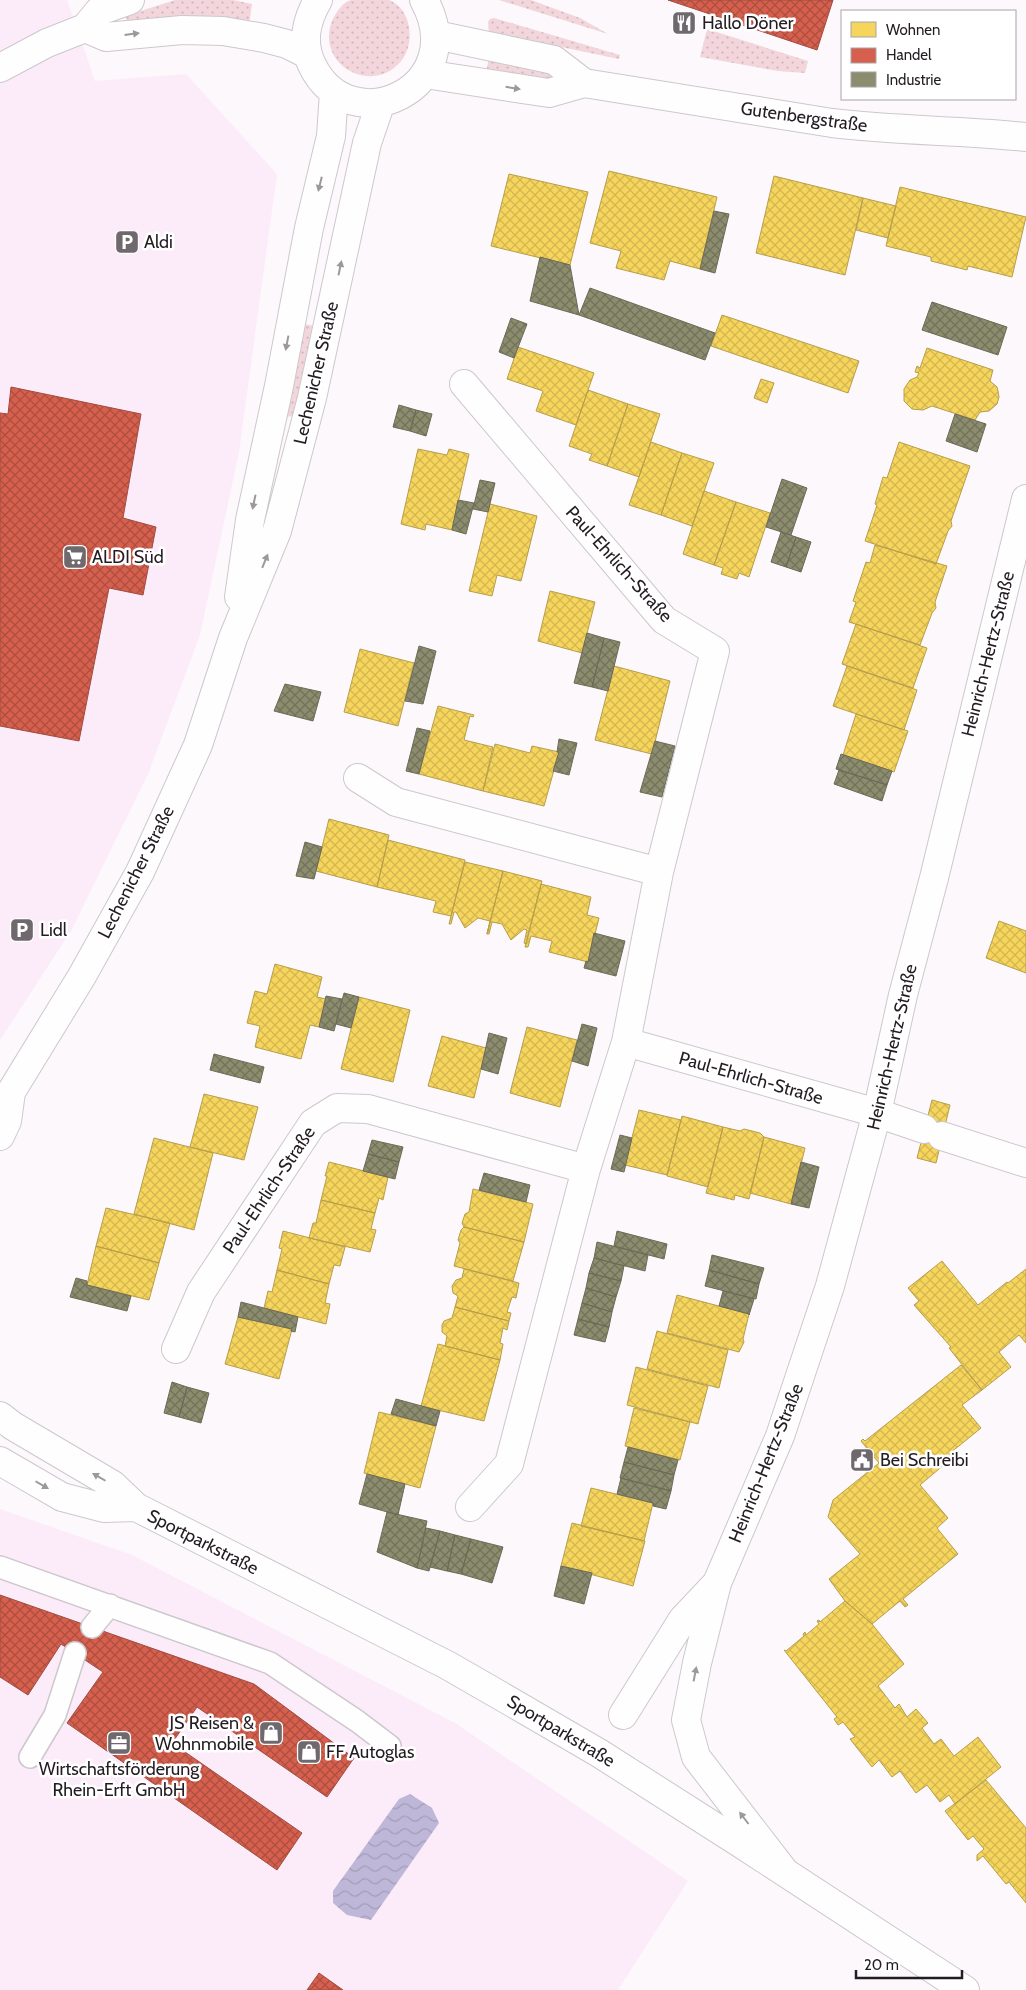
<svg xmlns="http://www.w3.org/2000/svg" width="1026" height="1990" font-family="Cabin,sans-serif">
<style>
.built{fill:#fcecfa}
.grass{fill:url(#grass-dots)}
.water{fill:url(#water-waves)}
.homes{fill:url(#homes-cross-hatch);stroke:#b79e4b}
.shops{fill:url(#shops-cross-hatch);stroke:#a04c40}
.industry{fill:url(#industry-cross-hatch);stroke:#6c6a57}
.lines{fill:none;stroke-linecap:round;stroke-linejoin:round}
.service-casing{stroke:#ccc8cc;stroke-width:24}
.minor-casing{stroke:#ccc8cc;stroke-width:30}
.tertiary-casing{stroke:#ccc8cc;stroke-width:30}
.service{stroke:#fffeff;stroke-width:21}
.minor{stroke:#fffeff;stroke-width:28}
.tertiary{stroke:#fffeff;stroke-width:28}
.oneway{fill:#9c989c}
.labels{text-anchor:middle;stroke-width:5;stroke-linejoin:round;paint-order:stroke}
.poi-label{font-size:18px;fill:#231c22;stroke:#fff;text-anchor:start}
.street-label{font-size:18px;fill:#231c22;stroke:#fff}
</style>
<defs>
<pattern id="grass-dots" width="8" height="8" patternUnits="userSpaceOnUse" patternTransform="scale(1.25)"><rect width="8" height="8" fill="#f2d6dc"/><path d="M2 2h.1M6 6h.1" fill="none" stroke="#cfb7bc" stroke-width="1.8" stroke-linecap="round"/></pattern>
<pattern id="water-waves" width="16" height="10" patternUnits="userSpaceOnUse" patternTransform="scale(1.25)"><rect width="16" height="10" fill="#beb7d8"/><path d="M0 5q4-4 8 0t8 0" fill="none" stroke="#a39db9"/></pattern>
<pattern id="homes-cross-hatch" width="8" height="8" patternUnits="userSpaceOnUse" patternTransform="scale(1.25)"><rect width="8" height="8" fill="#f6d55c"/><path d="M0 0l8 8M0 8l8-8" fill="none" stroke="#d3b650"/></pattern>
<pattern id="shops-cross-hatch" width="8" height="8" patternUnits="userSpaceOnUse" patternTransform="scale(1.25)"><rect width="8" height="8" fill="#d6604d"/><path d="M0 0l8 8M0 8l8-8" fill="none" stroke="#ad4e40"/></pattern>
<pattern id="industry-cross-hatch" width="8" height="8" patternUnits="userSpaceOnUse" patternTransform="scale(1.25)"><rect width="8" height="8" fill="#8c8c6e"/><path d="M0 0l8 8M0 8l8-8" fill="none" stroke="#72725a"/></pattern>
</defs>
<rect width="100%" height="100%" fill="#fcf8fc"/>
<!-- built -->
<path class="built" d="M0,0h67l28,81 91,-7 91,100 -38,278 -39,183 -52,139 -77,157 -71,109z
M0,1509l132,46 323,168 233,158 -70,109h-618z"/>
<!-- grass -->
<path class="grass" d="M175,0h58l19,4 -3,21 -121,-2 -3,-7z
M351,0c9,0 30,0 38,0 23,9 26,43 13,60 -30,38 -89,3 -69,-41 4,-8 9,-16 18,-19z
M499,0h32l49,18 28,16z
M494,18l126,37 -1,4 -130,-27 -1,-10 2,-3z
M707,29l101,32 -3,12 -27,-2 -78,-14z
M489,56l76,17v11l-79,-10z
M304,324l12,2 -16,74 -7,16 -9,1z"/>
<!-- water -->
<path class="water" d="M410,1794l22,14 7,15 -68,97 -24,-5 -14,-12v-12l66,-92z"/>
<!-- homes -->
<path class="homes" d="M609,171l108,26 -17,72 -30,-8 -6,19 -48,-12 5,-17 -31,-8z
M509,174l79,18 -18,73 -79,-19z
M774,176l89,22 -18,77 -89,-22z
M900,187l126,30 -14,60 -44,-11 -1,4 -36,-9v-4l-45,-11z
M863,198l33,8 -8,32 -32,-8z
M722,315l137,46 -11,32 -137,-47z
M518,347l76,26 -18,52 -40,-14 7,-20 -36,-12z
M927,348l66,22 -3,11 7,6 1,4 1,6 -2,7 -8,7 -9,1 -5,8 -43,-14 -9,4 -11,-1 -8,-8v-12l6,-9 7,-3 2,-4 -4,-1 2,-6 3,2z
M761,379l13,4 -7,20 -13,-5z
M588,390l40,14 -21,62 -18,-6 3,-6 -23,-8z
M628,404l32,10 -21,63 -32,-11z
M651,442l31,11 -21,62 -32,-10z
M899,442l71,24 -19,55 1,5 -4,5 -12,33 -71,-23 12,-36 -2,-1 8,-27 4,1z
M418,449l29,6 2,-6 20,5 -17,76 -26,-6 -1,6 -24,-6z
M682,453l32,10 -22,63 -31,-11z
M704,491l32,11 -22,63 -31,-11z
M736,502l34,11 -21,64 -10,-4 -2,6 -16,-5 2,-6 -9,-3z
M490,504l47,12 -16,65 -24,-6 -5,21 -23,-5z
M875,545l72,21 -12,36 1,6 -4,5 -12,32 -71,-23 7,-20 -3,-1 13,-39 4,1z
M550,591l45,11 -13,51 -44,-12z
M856,624l71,24 -14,40 -71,-24z
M360,649l54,14 -16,63 -54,-14z
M614,666l56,15 -18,73 -57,-14z
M847,666l70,24 -13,40 -71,-24z
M438,706l36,9 -1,2 -3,-1 -6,24 29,7 -10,44 -64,-17z
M856,714l52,17 -14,41 -51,-17z
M495,744l35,9 2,-7 27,6 -15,54 -61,-15z
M329,819l60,16 -12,52 -61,-16z
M388,840l77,20 -14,56 -18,-4 3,-11 -59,-14z
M465,862l38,9 -16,63 3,-13 -12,-3 -13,10 -9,-16h-2l-3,12h-2z
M503,871l39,10 -16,63 -2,-1 3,-13 -3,-1 -13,11 -9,-16 -10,-2 -3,12h-2z
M541,884l50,13 -4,18 12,3 -11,44 -39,-10 3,-11 -21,-5 -3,11h-3z
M999,921l27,10v42l-40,-15z
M275,964l47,13 -5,20 9,2 -7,28 -9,-2 -9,34 -46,-12 5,-21 -13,-3 8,-32 12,3z
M359,997l51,13 -17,72 -52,-13z
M527,1027l50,13 -17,67 -50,-14z
M442,1036l44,12 -12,50 -46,-12z
M204,1094l54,13 -14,53 -54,-13z
M932,1100l18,5 -14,58 -19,-5z
M639,1110l42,10 -14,55 -42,-10z
M682,1116l41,11 -15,60 -41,-11z
M723,1127l17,4 4,-2 16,4 4,4 -15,62 -14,-4 -1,5 -28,-7z
M764,1137l41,11 -14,56 -41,-11z
M154,1138l59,15 -19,77 -60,-16z
M329,1162l59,15 -5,23 -4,-2 -4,15 -54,-13 6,-24h-2z
M473,1189l60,15 -9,38 -60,-15 -2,-4 3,-9 4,-2z
M321,1200l54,13 -4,16 5,1 -6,22 -61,-14 4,-15h3z
M106,1208l64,15 -11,40 -63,-17z
M464,1227l60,15 -11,39 -59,-15 6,-23 -2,-3 3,-10z
M283,1231l62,16 -5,19 -6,-1 -5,19 -52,-14 5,-21 -3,-1z
M96,1246l63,17 -10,37 -62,-15z
M942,1261l36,44 29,-23 1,1 18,-14v74l-7,-8 -20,17 12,15 -29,23 -33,-42 2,-1 -37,-42 5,-4 -11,-13z
M464,1269l55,14 -3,15 -4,-1 -5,15 4,1 -2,8 -54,-14 3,-11 -5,-3 -1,-7 4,-6 6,-2z
M277,1270l52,14 -4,19 5,1 -4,20 -62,-16 4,-17 4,1z
M677,1295l72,19 -6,25 1,3 -5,10 -72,-19z
M455,1307l54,14 -2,9 -4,-2 -3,15 3,1 -3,16 -55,-14 2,-10 -5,-4v-7l2,-4 8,-3z
M238,1317l54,12 -13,50 -54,-15z
M657,1331l71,19 -9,38 -72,-19z
M438,1344l62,16 -16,61 -63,-15z
M961,1365l21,25 -20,15 19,23 -32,26 3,4 -32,27 28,33 -11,10 21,26 -55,45 5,6 -3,2 -5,-6 -28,23 -27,-23 -16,-22 31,-25 -32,-37 5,-17 46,-37 -18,-22 2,-2 2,2z
M636,1367l72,19 -10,38 -71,-19z
M634,1408l56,14 -10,38 -55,-14z
M379,1412l57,14 -16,62 -56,-15z
M591,1488l62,15 -9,38 -63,-15z
M572,1523l73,18 -12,45 -72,-20z
M845,1601l27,23 32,40 -26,22 17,22 4,-4 8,13 9,-8 12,14 -6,5 12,16 7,-5 13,17 24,-19 23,30 -46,37 -6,-9 -9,7 -13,-17 -11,8 -16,-22 -8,6 -13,-17 -7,7 -22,-28 5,-2 -12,-15 -5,3 -4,-6 3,-2 -53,-67 2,1 18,-15 -1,-2 2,-2 1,3 13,-11 -2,-3 2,-1 1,2z
M986,1780l40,48v75l-17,-21 -3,2 -23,-28 -6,5v-6l7,-6 -11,-13 -5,4 -23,-29z"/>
<!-- shops -->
<path class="shops" d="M668,0h165l-16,50z
M11,387l130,27 -18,104 33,9 -13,68 -34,-7 -30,153 -79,-15v-313l8,1z
M0,1595l254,89 100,74 -27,39 -130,-90 -25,36 130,90 -25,37 -210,-147 36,-51 -42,-28 -33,51 -28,-18z
M319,1973l24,17h-36z"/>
<!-- industry -->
<path class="industry" d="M714,211l15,3 -14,59 -15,-4z
M540,257l30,8 9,50 -49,-14z
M590,288l125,45 -10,27 -126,-45z
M932,302l75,25 -9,28 -76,-25z
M511,318l16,6 -13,34 -15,-6z
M399,405l17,5 -6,21 -17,-4z
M416,410l16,4 -6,22 -16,-5z
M955,414l31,10 -9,28 -31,-11z
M782,479l25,9 -16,47 -25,-8z
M480,480l15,3 -7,29 -15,-3z
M458,500l16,3 -8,31 -14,-4z
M781,532l15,5 -10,30 -15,-5z
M796,537l15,5 -10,30 -15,-5z
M587,633l17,5 -12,49 -18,-4z
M604,638l16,4 -12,49 -16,-4z
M419,646l17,5 -13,53 -18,-3z
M285,684l36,8 -8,29 -39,-10z
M417,728l13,3 -11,43 -13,-3z
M559,739l18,4 -8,32 -16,-4 6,-19h-2z
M655,741l20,5 -13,51 -22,-5z
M841,754l51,17 -5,14 -51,-16z
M839,770l48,15 -5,16 -48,-17z
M305,842l17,5 -8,32 -18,-3z
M594,933l31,8 -9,35 -32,-8 2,-7 2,1z
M344,993l15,4 -8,31 -15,-4z
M326,996l16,3 -8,32 -15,-4z
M582,1024l15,4 -9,38 -16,-5z
M489,1033l18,5 -9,36 -17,-5z
M214,1054l50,13 -4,16 -50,-13z
M620,1135l12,3 -8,34 -13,-3z
M372,1140l31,7 -4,15 -31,-8z
M368,1154l31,8 -4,17 -32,-8z
M801,1162l18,5 -10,41 -18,-4z
M484,1173l46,12 -4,17 -47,-12z
M617,1231l50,13 -3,15 -50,-13z
M597,1242l51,13 -3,16 -51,-13z
M712,1255l52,13 -5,16 -50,-14z
M594,1258l30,8 -3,15 -32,-8z
M709,1270l50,14 -3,15 -51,-13z
M589,1273l32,8 -5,16 -30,-9z
M76,1278l11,3v4l44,11 -4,15 -57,-14z
M586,1288l30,9 -4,15 -30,-9z
M723,1291l31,8 -5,16v-1l-30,-8z
M241,1302l57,15 -3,15 -4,-1 1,-2 -54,-12z
M582,1303l30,9 -3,15 -31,-8z
M578,1319l31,8 -4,15 -31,-7z
M172,1382l15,5 -8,30 -15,-4z
M187,1387l22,6 -8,30 -22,-6z
M396,1399l44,12 -4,15 -45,-12z
M628,1447l50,13 -4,15 -50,-13z
M624,1462l50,13 -3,16 -51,-13z
M367,1474l38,10 -7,31 -39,-11z
M621,1478l50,13 -5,18 -13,-3v-3l-36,-9z
M387,1512l40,9 -10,47 -40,-16z
M426,1528l14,3 -11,40 -12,-3z
M440,1531l15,4 -8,36 -17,-4z
M455,1535l16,4 -10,35 -14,-3z
M471,1539l32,8 -11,36 -31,-9z
M561,1566l31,7 -8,31 -30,-8z"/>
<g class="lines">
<defs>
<path id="service" d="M0,1567l270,96 87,58 33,25
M92,1627l18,-22
M30,1757l25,-42 20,-62"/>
<path id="minor" d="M85,28l21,9 76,-7 41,1 41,7 23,6 20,10
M436,35l118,25 30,23
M0,68l47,-25 38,-15 14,-17 31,-11
M425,74l124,19 35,-10 248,40c65,8 129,7 194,14
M358,778l38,24 263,70
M626,1042l251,71 47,16
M942,1136l84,27
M176,1349l25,-57 112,-169 24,-15 31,1 218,60 40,-127 33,-170 56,-221 -51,-31 -200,-236
M0,1416l13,10 100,59 23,22 311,158 54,31 98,57 141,90 225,147
M0,1461l62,36 42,11 32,-1
M470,1507l39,-43 77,-295
M623,1715l60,-96 33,-35
M784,1871l-88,-114 -10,-37 11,-57 20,-80 63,-147 50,-150 47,-173 26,-118 31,-117 92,-379"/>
<path id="tertiary" d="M318,0c-12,21 -17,42 -6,65 39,80 160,22 112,-65
M239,597l11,-77 29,-134 30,-158 22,-92 3,-44
M0,1101l11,-9 71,-116 58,-104 58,-127 35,-107 44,-107 35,-133 55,-255 14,-41
M0,1136l7,-15 4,-29"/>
</defs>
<!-- service casing -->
<use href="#service" class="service-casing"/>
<!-- minor casing -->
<use href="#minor" class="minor-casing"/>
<!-- tertiary casing -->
<use href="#tertiary" class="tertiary-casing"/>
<!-- service -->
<use href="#service" class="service"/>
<!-- minor -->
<use href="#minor" class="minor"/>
<!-- tertiary -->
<use href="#tertiary" class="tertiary"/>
</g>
<!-- one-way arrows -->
<defs><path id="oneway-solid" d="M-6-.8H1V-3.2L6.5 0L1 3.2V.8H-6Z" transform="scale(1.25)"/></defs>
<g class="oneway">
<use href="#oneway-solid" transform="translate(132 34) rotate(-7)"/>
<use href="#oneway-solid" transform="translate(513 88) rotate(9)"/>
<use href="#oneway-solid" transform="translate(320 184) rotate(104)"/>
<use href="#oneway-solid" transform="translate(340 268) rotate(-78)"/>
<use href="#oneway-solid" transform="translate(287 343) rotate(101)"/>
<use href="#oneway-solid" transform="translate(254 502) rotate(102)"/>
<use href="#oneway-solid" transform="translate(265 561) rotate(-68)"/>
<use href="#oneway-solid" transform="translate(99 1477) rotate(-150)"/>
<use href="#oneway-solid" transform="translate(42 1485) rotate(30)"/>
<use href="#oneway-solid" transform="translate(695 1674) rotate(-79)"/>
<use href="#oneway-solid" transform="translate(744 1818) rotate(-127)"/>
</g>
<!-- icons -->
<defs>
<symbol id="restaurant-square" viewBox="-11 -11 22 22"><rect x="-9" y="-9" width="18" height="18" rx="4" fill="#6f696e" stroke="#fff"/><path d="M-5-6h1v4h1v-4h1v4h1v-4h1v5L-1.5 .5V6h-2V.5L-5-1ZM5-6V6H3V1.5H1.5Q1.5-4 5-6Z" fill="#fff"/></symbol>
<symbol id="parking-square" viewBox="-11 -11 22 22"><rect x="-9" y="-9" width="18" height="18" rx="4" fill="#6f696e" stroke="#fff"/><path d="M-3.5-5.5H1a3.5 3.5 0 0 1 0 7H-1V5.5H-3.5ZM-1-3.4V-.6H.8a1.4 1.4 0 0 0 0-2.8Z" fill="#fff"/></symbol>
<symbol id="supermarket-square" viewBox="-11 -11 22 22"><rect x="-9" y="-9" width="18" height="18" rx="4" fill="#6f696e" stroke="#fff"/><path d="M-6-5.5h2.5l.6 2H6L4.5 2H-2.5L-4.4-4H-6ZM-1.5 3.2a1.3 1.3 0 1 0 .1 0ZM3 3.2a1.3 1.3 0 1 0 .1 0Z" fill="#fff"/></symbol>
<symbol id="civic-square" viewBox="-11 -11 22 22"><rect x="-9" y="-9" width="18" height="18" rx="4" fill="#6f696e" stroke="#fff"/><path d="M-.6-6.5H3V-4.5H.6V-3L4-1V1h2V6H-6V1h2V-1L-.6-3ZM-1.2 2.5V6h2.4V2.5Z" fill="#fff"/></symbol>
<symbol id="shop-square" viewBox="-11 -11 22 22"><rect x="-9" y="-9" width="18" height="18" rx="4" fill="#6f696e" stroke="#fff"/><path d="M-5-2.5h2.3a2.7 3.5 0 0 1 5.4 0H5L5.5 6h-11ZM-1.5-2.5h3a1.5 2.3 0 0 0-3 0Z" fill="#fff"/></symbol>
<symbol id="office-square" viewBox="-11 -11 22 22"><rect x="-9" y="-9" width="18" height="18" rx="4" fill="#6f696e" stroke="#fff"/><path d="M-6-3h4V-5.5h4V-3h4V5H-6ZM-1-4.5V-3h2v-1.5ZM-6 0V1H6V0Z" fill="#fff"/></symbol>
</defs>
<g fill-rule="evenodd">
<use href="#restaurant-square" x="670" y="9" width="28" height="28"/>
<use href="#parking-square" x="113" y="228" width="28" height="28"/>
<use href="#supermarket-square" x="61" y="543" width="28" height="28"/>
<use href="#parking-square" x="8" y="916" width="28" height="28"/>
<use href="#civic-square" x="848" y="1446" width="28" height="28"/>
<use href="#shop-square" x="257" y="1719" width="28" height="28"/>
<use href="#office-square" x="105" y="1729" width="28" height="28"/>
<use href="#shop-square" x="295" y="1738" width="28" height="28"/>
</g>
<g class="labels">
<!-- poi labels -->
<g class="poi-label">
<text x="702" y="29">Hallo Döner</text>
<text x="144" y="248">Aldi</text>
<text x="92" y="563">ALDI Süd</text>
<text x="40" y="936">Lidl</text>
<text x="880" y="1466">Bei Schreibi</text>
<text x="254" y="1729" text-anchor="end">JS Reisen &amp;<tspan x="254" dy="21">Wohnmobile</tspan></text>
<text x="326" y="1758">FF Autoglas</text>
<text x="119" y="1775" text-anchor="middle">Wirtschaftsförderung<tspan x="119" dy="21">Rhein-Erft GmbH</tspan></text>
</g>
<!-- street labels -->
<g class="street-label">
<text transform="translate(804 117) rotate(8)" y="6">Gutenbergstraße</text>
<text transform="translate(316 373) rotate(-77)" y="6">Lechenicher Straße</text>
<text transform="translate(619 564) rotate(48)" y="6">Paul-Ehrlich-Straße</text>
<text transform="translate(988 654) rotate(-76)" y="6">Heinrich-Hertz-Straße</text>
<text transform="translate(136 872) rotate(-63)" y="6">Lechenicher Straße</text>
<text transform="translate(892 1047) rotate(-77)" y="6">Heinrich-Hertz-Straße</text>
<text transform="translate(751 1078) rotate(16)" y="6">Paul-Ehrlich-Straße</text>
<text transform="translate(269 1190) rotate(-56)" y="6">Paul-Ehrlich-Straße</text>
<text transform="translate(766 1463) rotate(-68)" y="6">Heinrich-Hertz-Straße</text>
<text transform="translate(203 1542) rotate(27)" y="6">Sportparkstraße</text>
<text transform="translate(561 1731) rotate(31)" y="6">Sportparkstraße</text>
</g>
</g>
<!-- legend -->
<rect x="841" y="10" width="175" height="90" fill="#ffffff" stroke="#a7a4a7"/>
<rect x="851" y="22" width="25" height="15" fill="#f6d55c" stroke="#a7a4a7"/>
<text x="886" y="35" font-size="15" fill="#231c22">Wohnen</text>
<rect x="851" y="48" width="25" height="15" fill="#d6604d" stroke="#a7a4a7"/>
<text x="886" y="60" font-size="15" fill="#231c22">Handel</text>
<rect x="851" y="72" width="25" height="15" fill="#8c8c6e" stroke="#a7a4a7"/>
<text x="886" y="85" font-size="15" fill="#231c22">Industrie</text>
<!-- scale -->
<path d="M856 1970v8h106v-8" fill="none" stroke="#231c22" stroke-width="2.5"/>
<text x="864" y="1970" font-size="15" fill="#231c22" stroke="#ffffff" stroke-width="4" paint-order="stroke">20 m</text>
</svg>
